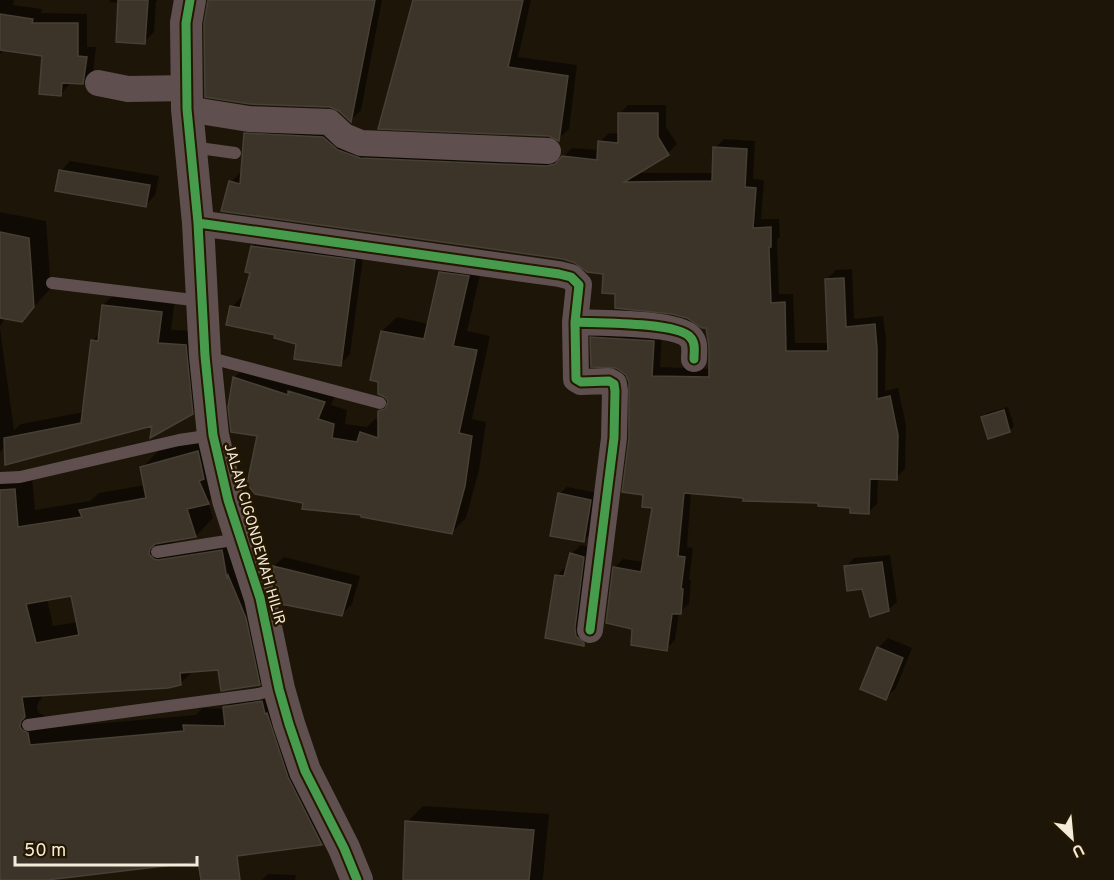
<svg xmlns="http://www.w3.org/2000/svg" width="1114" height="880" font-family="Overpass,sans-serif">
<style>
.shadow{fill:#0007;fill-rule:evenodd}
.building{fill:#3c3429;stroke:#474035;stroke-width:1.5;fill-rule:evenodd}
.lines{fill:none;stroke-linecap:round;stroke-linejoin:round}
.service{stroke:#5f4f4f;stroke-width:12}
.minor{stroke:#5f4f4f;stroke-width:26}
.tertiary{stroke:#5f4f4f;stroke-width:32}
.cycleway-casing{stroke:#251800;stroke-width:13}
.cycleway{stroke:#469c4c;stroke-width:9}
.labels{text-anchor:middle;stroke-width:5;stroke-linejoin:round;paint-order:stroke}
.street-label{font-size:15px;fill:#f4ebdb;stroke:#251800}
</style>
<rect width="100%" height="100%" fill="#1d1508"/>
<!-- shadow -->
<path class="shadow" d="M0,0h14l-1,5 29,4 -1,4 46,1v33h9l-3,25 -10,10h-12l-10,12 -17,-39 -40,-6 -4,5z
M110,0h48l-2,2 -2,30 -10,10 -24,-39 -11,-1z
M214,0h168l-21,110 -10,10z
M412,0h119l-13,57 59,8 -8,64 -11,10z
M628,105h38v22l11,17 -9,9 -33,20h79l1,-25 9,-9 31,2 -2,38 11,1 -3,39h18l1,18 -3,2 2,55h14l2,49h35l-3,-64 9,-9 16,-1 2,50 29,-3 3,23 -1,52 13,-3 8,37 -1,44 -9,9h-18l-1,26 -9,8 -17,-6 -31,-5 -129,-9 -4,55 6,1 -4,32h2l-2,24 -10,8 -4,28 -9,9 -32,-21 -20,-60 9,-9 21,3 10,-55 -9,-13 -15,-55v-57l-3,-8 -35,-36 9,-9 61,4 -2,34 50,2 1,-22 -3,-20 -21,-11 -71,-23 -11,-20 -29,-12 -345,-79 9,-9 2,1 3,-40 9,-9 303,33 7,-2 8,-8 27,2 1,-8 9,-9 10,1v-20z
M70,161l89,15 -4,19 -9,10 -85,-34z
M0,212l46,9 5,67 -29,32 -16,-3 -6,9z
M262,237l102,14 -14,103 -9,10 -64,-30 -45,-27 9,-10 4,1 7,-26v-26z
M455,259l28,3 -16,69 23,5 -18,83 14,3 -7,48 -13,48 -14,14 -147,-31 -46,-66 -29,-28 5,-30 14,-14 90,24 -8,18 16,5 -2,14 22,3 8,-8 5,1v-8l10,-11 -8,-70 15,-14 32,7 12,-51z
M118,291l57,7 -4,32 29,1 7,67 -15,15 -38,11 -148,22 -6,6v-123l14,101 7,-6 63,-12 9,-71 7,-8 3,-28z
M1008,407l6,19 -5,5 -26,-13 4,-5z
M216,434l9,51 -17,17 5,16 -17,18 -30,5 11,2 62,-10 38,133 -18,18 -39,-15 -27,2 -13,13 -138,11v3l-4,5 -1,5 2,5 6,3 2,12 149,-13 6,-7 23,1 17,-19 38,-6 59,142 -18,17 -291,37h-30v-399l32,-4 3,33 55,-9 9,-8 46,-8 -3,-17 17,-18zM72,594l6,28 -25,4 -6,-27z
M567,487l31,6 -7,40 -7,8 -25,-47z
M581,545l12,3v87l-10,9 -36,-7 9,-61 10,-9h2l3,-13z
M890,555l7,47 -9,8 -25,-22 -17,-22 8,-8z
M284,557l76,19 -8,28 -10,10 -62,-28 -6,-20z
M888,638l24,10 -16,40 -10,10 -8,-50z
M423,806l126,8 -6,64 -1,2h-138l3,-58z
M268,874l28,1 -1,5h-33z"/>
<!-- building -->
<path class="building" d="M118,0h30l-3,44 -29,-2z
M208,0h167l-24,122 -12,-11 -9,-4 -80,-3 -45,-7 -1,-73z
M413,0h110l-15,67 60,9 -9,65 -10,-5 -171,-7z
M0,14l33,5 -1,4h46v33l9,1 -4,27 -21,-1 -1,13 -22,-2 3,-38 -42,-6z
M618,113h40v24l11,18 -45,27 88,-1 1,-34 34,2 -2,38 11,1 -3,40 18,-1v20h-2l2,56 14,-1 1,49h42l-3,-72 19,-1 2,49 29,-3 2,25v50l13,-3 8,39 -1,45 -27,-1 -1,35 -19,-1v-5l-32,-2v-3l-75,-2v-3l-59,-5 -6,63 7,1 -4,32h2l-2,25h-9l-5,37 -36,-6 1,-16 -26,-6 7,-56 28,5 11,-64 -10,-1 1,-12 -21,-3 7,-54v-56l-3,-7 -10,-7 -25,-1 -1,-30 64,4 -2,35 57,1v-30l-3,-19h-4l-15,-10 -15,-4 -57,-6v-14l-13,-1 1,-19 -16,-2 -12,-9 -12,-4 -342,-48 8,-30 11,3 4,-51 79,4 15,13 22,8 187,8 8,-2 7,-8 35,4 1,-19 20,2z
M59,170l91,15 -4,22 -91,-16z
M0,232l29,6 5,69 -12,15 -22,-4z
M251,246l104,14 -14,106 -47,-7 2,-15 -22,-6 1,-3 -49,-10 4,-19 10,2 10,-35 -5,-1z
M439,272l30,4 -16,70 24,4 -18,83 13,3 -7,50 -13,48 -91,-17v-2l-59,-6 1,-6 -48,-9 -8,-10 10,-48 -26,-4 -3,-25 5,-30 55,18v-4l37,11 -7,17 16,5 -2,14 25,4 3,-10 18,6v-27l7,-2 3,-8 -3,-4 -7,-3v-12l-8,-2 11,-49 43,8z
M102,305l60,7 -4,31 28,2 7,69 -43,24 2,-12 -147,39 -1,-27 77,-15 10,-83 7,1z
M1004,410l6,22 -22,7 -7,-22z
M198,451l6,28 -5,2 10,23 -22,5 9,28 -41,7 -5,5 -1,5 5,5 4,1 64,-10 5,29 1,-4 18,43 14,67 -39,6 -3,-21 -38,3 1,12 -13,3 -146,9 3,20 -4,4 -1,6 2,3 6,3 2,12 154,-14 -1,-6 42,1 -2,-19 39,-6 3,13 2,-1 21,64 34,68 -85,11 3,24h-39l-3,-18 -151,18h-47v-390l15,-1 3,38 64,-10 -3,-7 67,-12 -6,-31zM71,596l8,39 -43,8 -10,-39z
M558,493l33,7 -7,42 -34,-6z
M570,553l14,4 -9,71 1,8 8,7v3l-39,-8 10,-63 9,1z
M882,562l7,49 -19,6 -8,-28 -15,2 -3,-25z
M273,566l78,19 -9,31 -61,-12 -2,-17 -4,-3z
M877,647l26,11 -17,42 -26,-11z
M405,821l129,9 -5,50h-126z"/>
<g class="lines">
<!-- service -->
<path class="service" d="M192,147l43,6
M52,283l149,18
M207,357l173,46
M0,478l20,-1 159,-37 34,-5
M157,552l82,-13
M28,725l230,-31 19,-5"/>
<!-- minor -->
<path class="minor" d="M98,83l30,6 60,-1
M187,109l62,10 80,3 15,14 17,7 187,8
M198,223l361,51 12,3 8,8 -4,37c22,1 102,0 115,15 6,6 4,14 4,22
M575,322l1,57 5,3 28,-1 5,3 1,7 -1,47 -24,192"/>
<!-- tertiary -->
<path class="tertiary" d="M190,0l-4,23 1,86 11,114 7,133 8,79 15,65 32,98 19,91 10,35 16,47 39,77 13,32"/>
<defs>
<path id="cycleway" d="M190,0l-4,23 1,86 11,114 7,133 8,79 15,65 32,98 19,91 10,35 16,47 39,77 13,32
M198,223l361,51 12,3 8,8 -4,37c22,1 102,0 115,15 6,6 4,14 4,22
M575,322l1,57 5,3 28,-1 5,3 1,7 -1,47 -24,192"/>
</defs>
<!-- cycleway casing -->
<use href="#cycleway" class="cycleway-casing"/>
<!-- cycleway -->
<use href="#cycleway" class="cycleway"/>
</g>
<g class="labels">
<!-- street labels -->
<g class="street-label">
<text transform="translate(255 534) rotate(74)" y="5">JALAN CIGONDEWAH HILIR</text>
</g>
</g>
<!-- north arrow -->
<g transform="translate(1072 838) rotate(154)" stroke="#251800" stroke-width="4.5" paint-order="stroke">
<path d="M0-4.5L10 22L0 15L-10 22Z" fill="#f4ebdb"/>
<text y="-9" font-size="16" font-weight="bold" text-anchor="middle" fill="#f4ebdb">U</text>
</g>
<!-- scale -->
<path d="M15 856v9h182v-9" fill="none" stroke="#f4ebdb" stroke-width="3"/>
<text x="24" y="856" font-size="18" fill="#f4ebdb" stroke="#251800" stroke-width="4.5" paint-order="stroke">50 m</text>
</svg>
